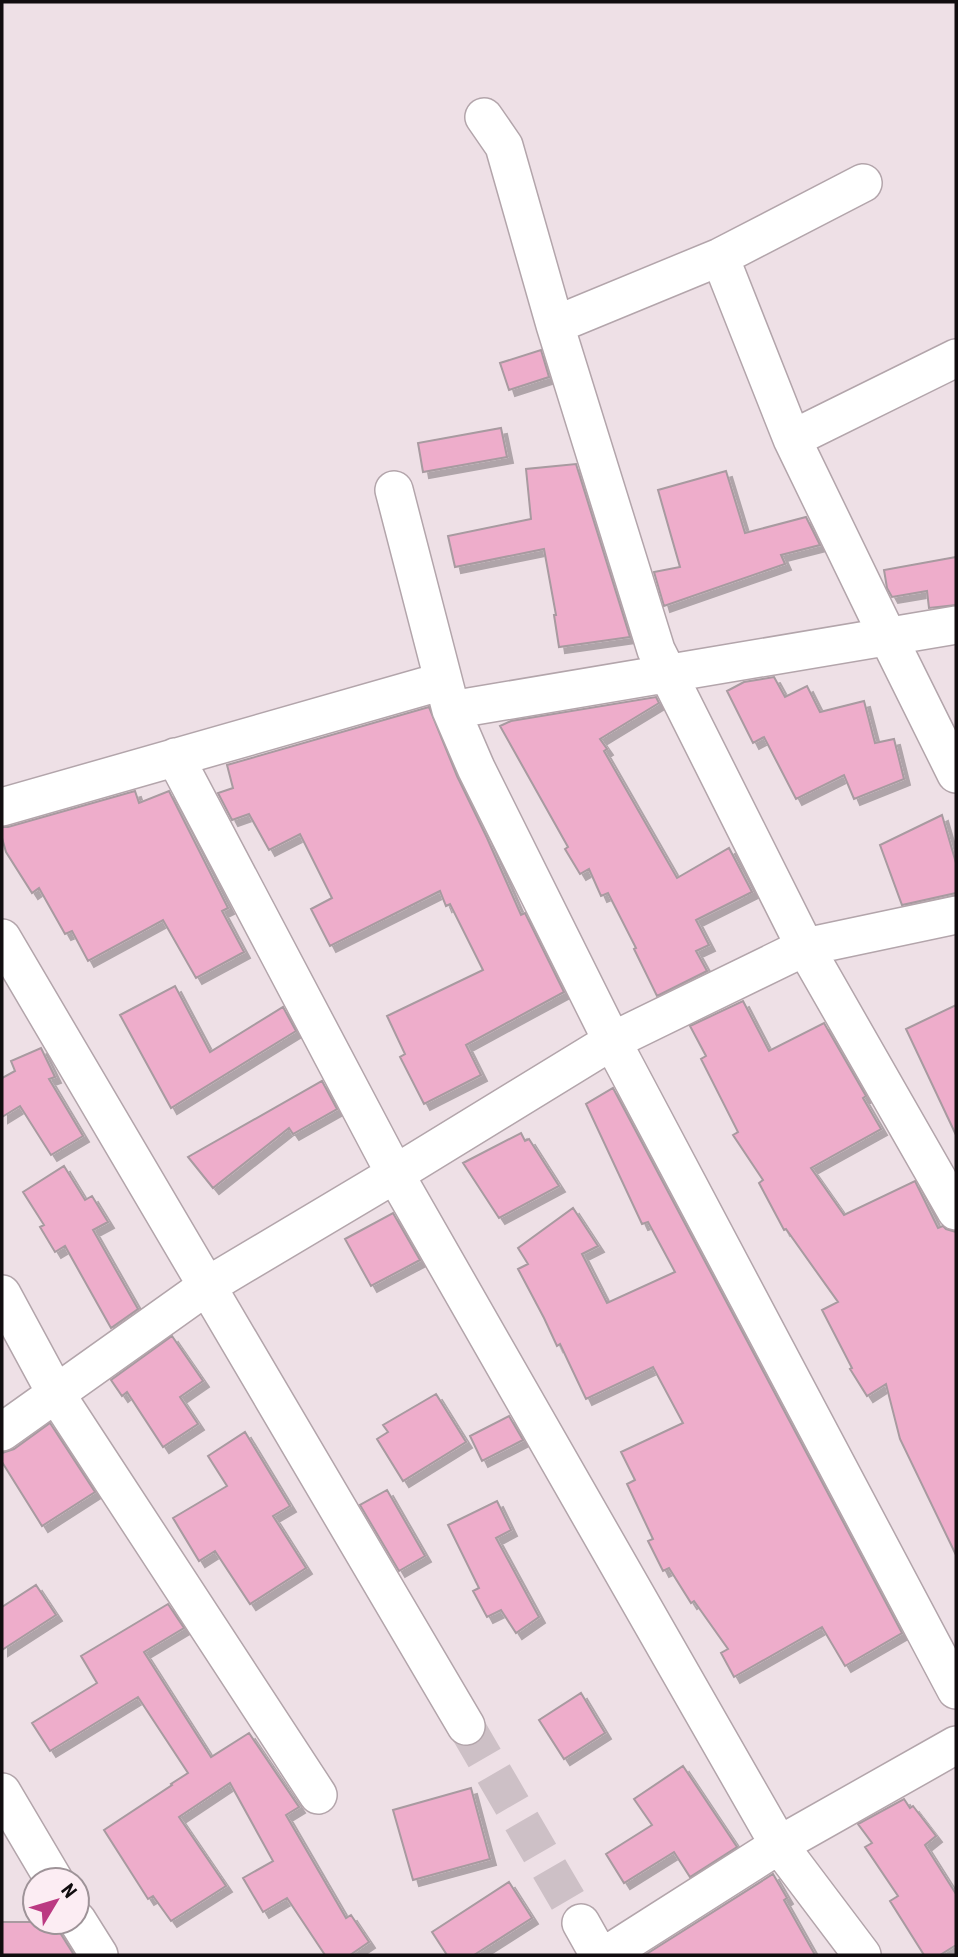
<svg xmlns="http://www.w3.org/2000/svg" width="958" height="1957" font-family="'Roboto Condensed',sans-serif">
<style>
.building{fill:#eeadcb;stroke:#a89aa0;stroke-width:2;filter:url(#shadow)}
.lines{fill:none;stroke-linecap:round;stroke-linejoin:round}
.street-tunnel{stroke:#cdc0c6;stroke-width:37;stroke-dasharray:37 18;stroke-linecap:butt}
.street-casing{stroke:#b3a5ab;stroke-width:40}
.street{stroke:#fff;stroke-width:37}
</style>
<defs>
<filter id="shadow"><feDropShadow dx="6" dy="6" stdDeviation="0" flood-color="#0004"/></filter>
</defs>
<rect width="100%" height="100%" fill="#eee0e6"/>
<!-- building -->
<path class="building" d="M541,350l8,27 -40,13 -9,-27z
M501,428l6,29 -84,15 -5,-29z
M576,464l54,173 -71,10 -5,-32h2l-12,-66 -89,18 -7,-31 83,-17 -5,-50z
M726,471l19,62 61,-16 14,28 -39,10 4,9 -121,42 -10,-34 26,-5 -22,-77z
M956,557v48l-27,3 -2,-17 -35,6 -5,-9 -3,-18z
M774,677l11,20 22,-11 13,26 44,-11 11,42 19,-4 10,40 -50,20 -10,-24 -48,24 -32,-62 -11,6 -26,-52 17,-9z
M656,697l3,6 -59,36 7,10 -3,2 73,127 52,-30 23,44 -56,28 13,25 -13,6 11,20 -50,25 -23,-47 2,-1 -28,-55 -7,3 -12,-27 -9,5 -15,-25 3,-2 -68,-121 11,-5z
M429,707l28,69 30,62 34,77 4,-2 39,79 -98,53 15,30 -57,29 -24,-47 5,-3 -18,-38 96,-46 -33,-66 -4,2 -6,-15 -110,55 -19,-37 21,-11 -32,-64 -31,16 -20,-36 -17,6 -14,-27 15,-5 -6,-23z
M135,791l4,12 30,-12 59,117 -6,3 22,41 -48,26 -33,-58 -75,41 -16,-30 -7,3 -26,-46 -7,5 -26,-41 -4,-14v-11h6z
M942,815l14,48v30l-54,12 -22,-60z
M175,986l35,66 73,-45 13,24 -125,77 -51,-93z
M743,1001l26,50 55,-28 42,73 -3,2 18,31 -70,39 33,47 71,-34 23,47 5,-2 3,3 10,3v323l-56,-116 -14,-55 -19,12 -17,-27 2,-1 -30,-58 16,-8 -52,-73 -2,1 -25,-47 4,-3 -30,-45 5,-3 -37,-73 5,-3 -16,-30z
M956,1005v130l-50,-106z
M41,1048l14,29 -6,2 34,57 -32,19 -31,-49 -18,11v-39l13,-7 -4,-10z
M322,1081l15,28 -44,25 -4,-6 -76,60 -25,-31z
M613,1088l289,545 -57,33 -23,-39 -88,50 -13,-24 7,-4 -34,-48 -3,2 -22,-35 -6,3 -15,-30 5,-2 -26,-55 8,-4 -14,-28 62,-29 -30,-56 -67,32 -26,-55 -3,2 -13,-28 -26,-49 10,-5 -10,-16 55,-40 25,38 -16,8 25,49 68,-31 -27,-50 -6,2 -56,-120z
M521,1133l4,8 4,-2 30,47 -60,32 -36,-55z
M64,1166l21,34 7,-4 16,26 -15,8 45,79 -27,19 -46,-82 -10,6 -15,-25 4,-2 -21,-33z
M393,1213l27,47 -49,26 -26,-47z
M172,1336l31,45 -23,16 18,27 -35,23 -36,-55 -5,4 -11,-16z
M436,1394l30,48 -63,39 -26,-42 11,-7 -5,-7z
M509,1416l14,24 -41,21 -12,-25z
M50,1423l45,69 -53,34 -40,-64v-9l12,-4z
M245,1432l45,74 -17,10 33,52 -56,36 -35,-53 -16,10 -26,-43 54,-32 -19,-30z
M387,1490l38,66 -26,15 -39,-66z
M497,1501l14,29 -15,8 43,79 -23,16 -15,-23 -14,7 -14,-26 6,-3 -31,-63z
M36,1585l20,30 -54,35v-43z
M168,1604l16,24 -40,24 67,105 38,-24 50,74 -13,8 60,103 5,-3 18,27 -19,13h-25l-38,-57 -24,14 -20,-34 30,-17 -43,-78 -51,34 47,69 -55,35 -18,-25 -5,3 -44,-69 68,-45 -1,-1 17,-11 -50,-76 -88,54 -18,-28 65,-40 -16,-27z
M581,1693l24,40 -41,26 -25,-39z
M683,1766l54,81 -47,30 -16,-25 -50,31 -18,-29 46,-29 -18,-26z
M471,1788l19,71 -77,21 -20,-70z
M904,1799l6,9 3,-2 23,30 -11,9 31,49v51l-16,10h-16l-34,-54 8,-5 -33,-49 7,-4 -14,-19z
M773,1874l14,24 -3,2 31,55h-170z
M509,1882l23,36 -58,37h-27l-15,-23z
M2,1922h54l3,9 15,24h-72z"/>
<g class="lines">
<!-- street-tunnel -->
<path class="street-tunnel" d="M466,1726l115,197"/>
<defs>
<path id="street" d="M484,117l20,29 51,179 101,325 149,297 151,264
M720,257l72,182 95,196 69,139
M555,325l165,-68 143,-74
M792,439l164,-81
M394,490l57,220 25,58 136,273 344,649
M451,710l505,-85
M175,757l220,417 384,671 83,110
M2,807l441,-126
M2,938l464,788
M2,1294l54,100 262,401
M2,1432l205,-146 188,-112 217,-133 193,-94 151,-32
M2,1792l52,88
M77,1920l22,35
M581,1923l18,32
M606,1955l173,-110 177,-100"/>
</defs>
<!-- street casing -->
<use href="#street" class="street-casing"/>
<!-- street -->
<use href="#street" class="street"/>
</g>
<!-- border -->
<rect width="958" height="1957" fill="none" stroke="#110d0f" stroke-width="7"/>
<!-- north arrow -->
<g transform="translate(56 1901) rotate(52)"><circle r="33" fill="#fcedf3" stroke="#9e9398" stroke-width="2"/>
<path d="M0-5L12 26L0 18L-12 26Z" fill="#bb3a82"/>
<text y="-10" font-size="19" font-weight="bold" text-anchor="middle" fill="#110d0f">N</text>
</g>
</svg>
